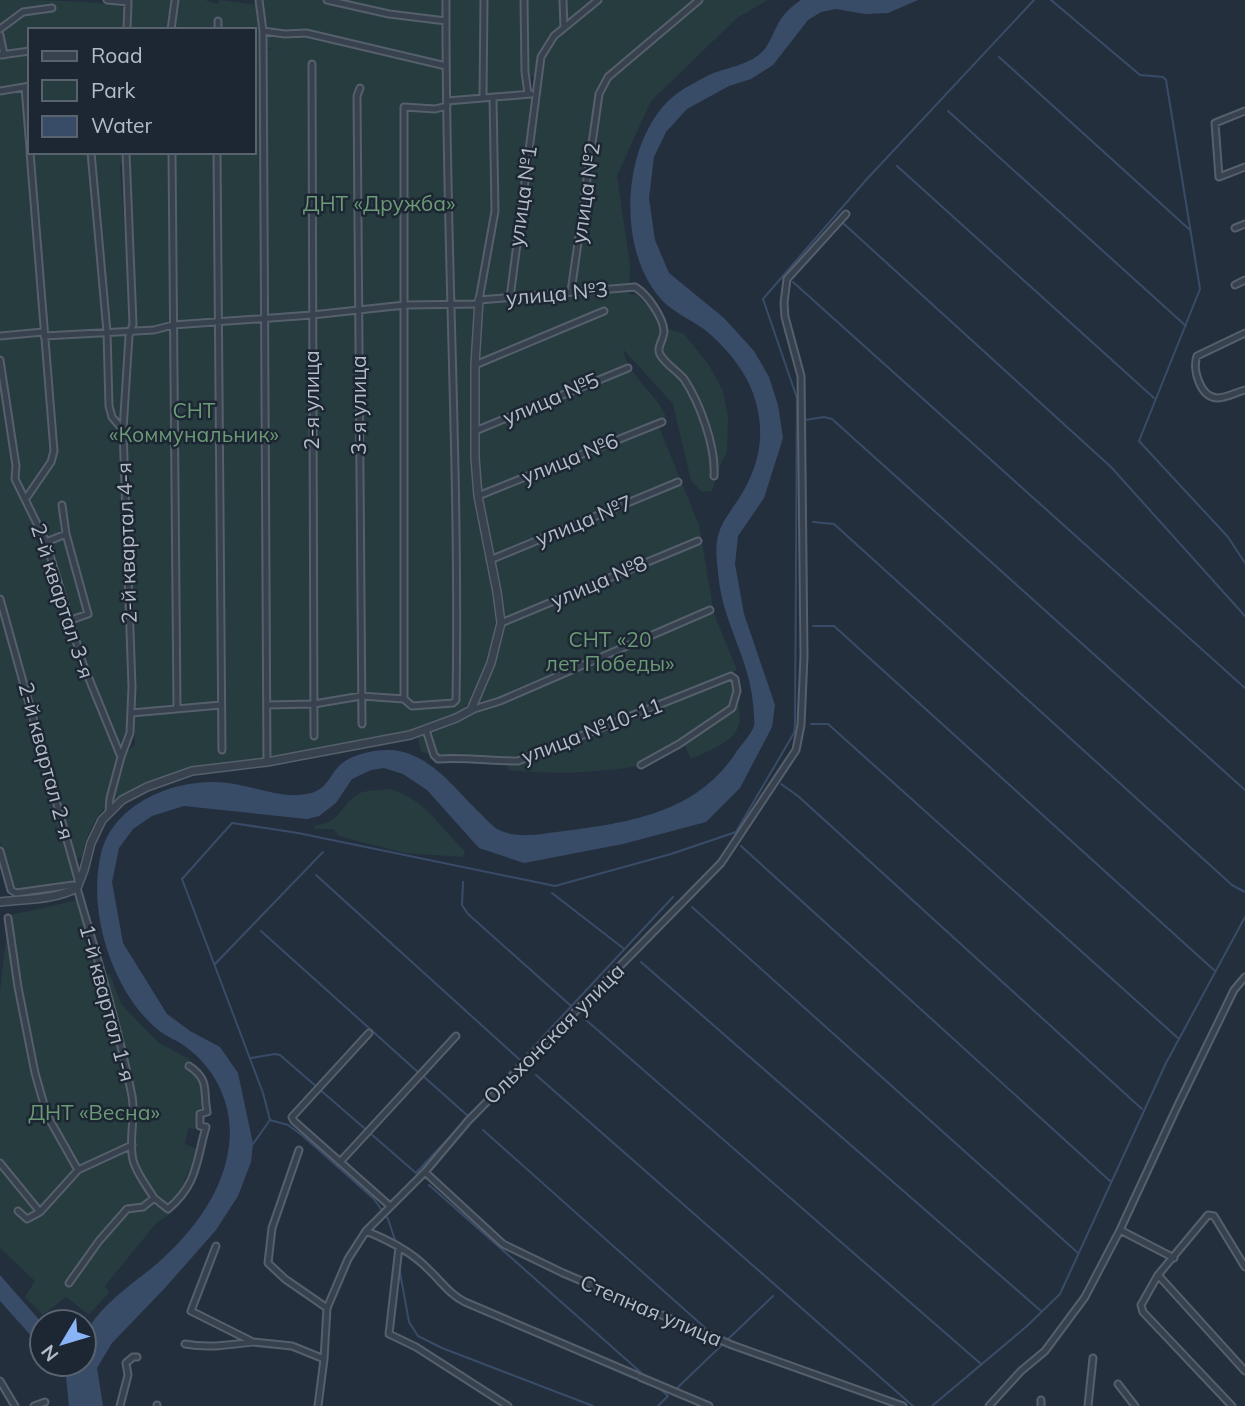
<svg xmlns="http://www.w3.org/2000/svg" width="1245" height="1406" font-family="Mulish,sans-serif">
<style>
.green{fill:#263c3f}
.water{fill:#394c67}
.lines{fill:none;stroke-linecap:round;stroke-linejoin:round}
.stream{stroke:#394c67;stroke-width:2}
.minor-casing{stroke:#565f6c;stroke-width:9}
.tertiary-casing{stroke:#565f6c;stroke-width:10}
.minor{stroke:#38414e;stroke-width:5}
.tertiary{stroke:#38414e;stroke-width:7}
.labels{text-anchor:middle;stroke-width:5;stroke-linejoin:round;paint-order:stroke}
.street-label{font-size:21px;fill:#b4bcc9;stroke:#1d2633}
.park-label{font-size:21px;fill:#6b9a76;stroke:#1d2633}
</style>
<rect width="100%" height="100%" fill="#242f3e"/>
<!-- green -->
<path class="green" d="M0,0c24,0 114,0 127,9l-3,21h-94v122h94v11l-4,2 11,160 -4,6c-1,31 3,67 -9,97l12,258 -2,38 -23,83c-13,14 -19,32 -23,50l-10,4c2,7 5,14 0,20l-50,9 -10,-3 -12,-45z
M131,0h74l13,4 1,-4 39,5 1,-5h185v91l4,-91h147l-40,34 -16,21 -3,22h-13l2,20 6,1 -13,112 5,-1 21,-150 8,-16 49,-43h167l-31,18 -86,83 -34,75 13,89 -1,29 8,1 16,17 5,14 26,8 25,31 14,26 5,26 -1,35 -8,16 -7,23 -10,1 -11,-11 -18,-77 -50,-55c5,28 33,43 43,68l-9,5 42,103 15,89 23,56 -7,3 3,6c2,12 7,27 7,39 -1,24 -32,33 -49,41l-9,-20 -44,23 1,4c-45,7 -85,9 -131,4l-1,-10 -44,-7 -25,3 -17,-4 -3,-15 60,-26 -2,-9 25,-64 4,-21 -27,-134 1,-172 3,-33 -7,31 -3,147 5,57 17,78 1,33 -6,39 -20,40 -14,13 -46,16 -140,26 -1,-384 -4,-324 12,-1 -15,-1 4,710 -74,9 -43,16 -31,16 -7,-1 4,-4 12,-42 9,-7 -9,-323 5,-87 -3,-183h126v-122h-125z
M389,789c37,10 49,37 76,62l-2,6 -59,-4 -65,-17 -6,-7h-18l-1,-3c30,-4 25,-22 46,-33 8,-3 20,-3 29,-4z
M78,900l6,28 15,48 11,-2 11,30 38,39 30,16 16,31 -9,39 -8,-1 -3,16 14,6 -31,66 -11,6 -52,64 4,6 -20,23 -23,-18 -23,18 -18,-18 10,-16 -35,-33v-257l6,-54 7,-1 -2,-21z"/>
<!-- water -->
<path class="water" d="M801,0h117l-30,13 -23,1 -29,-5 -15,3 -13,8 -35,45 -22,14 -22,7 -42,23 -21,23 -12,25 -5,41 6,42 14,33 55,45 30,33 15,26 9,28 5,33 -19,60 -26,38 -3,28 9,50 31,91 -3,22 -32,61 -34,34 -83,22 -99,19 -45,-15 -52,-58 -24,-16 -19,-6 -13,2 -19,9 -16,24 -17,13 -12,3 -123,-13 -32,10 -19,13 -14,19 -7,34 11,61 44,71 23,17 30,16 18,26 15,71 -2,18 -13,34 -22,34 -52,59 -52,54 -15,25 6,38h-34l-3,-29 -9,-13h27c0,-8 -2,-15 0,-23 7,-32 54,-60 77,-81 33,-30 62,-68 68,-114 5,-39 -12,-76 -43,-99 -9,-7 -20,-10 -29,-18 -45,-38 -70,-118 -56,-175 13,-53 78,-77 127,-71 25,3 53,16 79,11 20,-4 20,-15 32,-28 11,-12 37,-17 53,-16 40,4 63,40 90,65 4,4 11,12 17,15 21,10 45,3 66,1 66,-9 130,-18 170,-77 5,-8 16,-19 19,-28 1,-4 0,-8 0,-11 -2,-44 -18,-69 -30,-109 -4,-14 -6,-30 -7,-44 -4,-36 11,-44 27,-72 18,-32 21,-63 9,-97 -8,-23 -29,-48 -48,-63 -12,-9 -26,-15 -38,-25 -54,-49 -47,-171 12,-213 9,-6 20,-12 30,-17 16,-7 39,-10 52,-22 8,-7 12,-20 17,-29 6,-11 13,-17 23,-24z
M0,1275l42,48v25l-42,-47z"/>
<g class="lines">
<!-- stream -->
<path class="stream" d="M1051,0l89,75 23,2 3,3 34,209 -61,152 89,96 17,26
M999,57l191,173
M948,111l238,215
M897,166l257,232
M844,224l267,243 134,149
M793,282l452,406
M805,420l19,-3 8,2 413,371
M813,522l21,2 398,361 13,7
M813,626h21l381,345
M811,724h17l351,315
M781,784l17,12 344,313
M741,846l369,335
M316,875l204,185
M463,882l-1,23 6,9 102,91
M552,893l71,55
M692,907l385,345
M261,931l158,142
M641,962l400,349
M215,964l108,-112
M586,1020l395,344
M251,1058l24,-4 5,1 136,118 257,-276
M536,1075l377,331
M423,1076l45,40
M270,1120l18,5 15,11 71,63 14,20 7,21
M483,1130l229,204
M253,1144l17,-24 -7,-27 -81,-214 50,-56 66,10 257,53 116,-32 65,-22 58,-99 1,-7 2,-328 -34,-99 103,-119 168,-180
M429,1185l217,192
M399,1267l10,55 9,14 24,12 151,58
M658,1387l10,9
M675,1390l98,-94
M658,1406l10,-10
M932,1406l95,-80 33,-32 106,-231 79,-146"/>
<defs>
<path id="minor" d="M107,0l21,2 -1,28
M259,0l4,31 4,731
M327,0l62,14 57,7
M524,0l1,72 3,22
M563,0l1,28
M0,29l23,-17 29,-4
M171,30l4,-30
M218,30v-9
M263,31l22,3 21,-1 140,33
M0,35l4,20
M0,55l30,-4
M312,64l2,672
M25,87l5,62
M360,88l-3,8 5,628
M0,91l30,-5
M483,97l1,-97
M493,97l2,114 -16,89 156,-13c12,7 28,30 29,44 0,9 -9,17 -3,25 6,9 16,15 23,23 16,24 32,68 30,97
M447,101l84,-7
M1245,111l-30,12 4,54 26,-10
M91,152l16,180 2,74 3,11 11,13 9,257 -2,46 -9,24
M172,152l5,556
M217,152l5,598
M1235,228l10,-4
M1235,285l10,-5
M571,292l28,-198 9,-17 91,-77
M510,298l31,-241 13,-21 44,-36
M1245,333l-48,23c-5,13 3,41 20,42 9,0 20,-6 28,-8
M0,336l43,-4
M44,336l110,-6 19,-5 139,-10 93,-10 73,-1
M0,360l16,106 -1,13 31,63 37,122 38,93 -11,41 -1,13
M475,365l129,-54
M123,430l6,-94 4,-12 -7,-172
M475,431l153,-63
M478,496l184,-74
M27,497l24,-35 3,-11 -24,-299
M62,505l4,29 22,80 -17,6
M46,542l20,-8
M490,560l188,-78
M0,599l79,284
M501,623l197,-82
M404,699v-592l31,2 12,-3
M267,705l47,-1 47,-8 43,3 8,7 41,-3 3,-3c4,-233 -11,-467 -10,-700
M471,710l29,-9 210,-91
M131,713l90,-8
M426,730l8,25 4,4c27,-2 53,2 80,2l213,-85 4,3 2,12 -5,17 -53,36 -38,21
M0,851l11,39 5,3 57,-8 4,3c20,69 41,138 55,208 4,22 -4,44 1,64 3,13 14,26 21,38l-11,9 -16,2 -28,32 -30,42
M8,918l10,69 17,86 12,42 31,55
M369,1033l-77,84 2,4 96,85
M299,1150l-27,78 -4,35 17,16 42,29
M340,1162l116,-126
M0,1163l40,49
M425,1172l78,72 60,29 169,72 171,61
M154,1198l14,11c30,-25 28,-48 38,-82l-6,-1v-12l7,-2c-4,-22 3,-32 -18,-46
M18,1211l9,8 13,-7 38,-42 54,-25
M1120,1230l54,28
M366,1231c22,9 45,20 62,38 13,12 21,25 37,33l171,73
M216,1246l-25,65 62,31 39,4 32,13 -6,47
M399,1247l-10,87 27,13 92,59
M1158,1275l87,96
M185,1344c23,4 45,1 68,-2
M324,1359l3,-51 21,-49 18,-28 59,-59 43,-51 253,-258 75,-113 5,-25 3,-69 -3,-280 -16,-59 -1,-14 3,-24 59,-65
M640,1377l69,29
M0,1381l15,25
M1118,1384l17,22
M34,1406l11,-4
M120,1406l8,-31 -2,-12 7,-6h4
M157,1406v-1
M989,1406l32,-35 24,-20 40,-54 35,-67 57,-123 57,-117 11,-13
M1041,1406v-6
M1088,1406l5,-48
M1232,1406l-89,-94 -2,-7 17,-30 50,-60 6,1 31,51"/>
<path id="tertiary" d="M0,902c25,-3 54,-2 77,-14l7,-18 7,-27 11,-23 20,-20 25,-13 45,-16 75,-9 143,-27 46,-17 15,-8 20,-47 10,-40 -4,-31 -19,-96 -3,-38v-93l4,-65"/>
</defs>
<!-- minor casing -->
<use href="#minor" class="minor-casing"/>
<!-- tertiary casing -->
<use href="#tertiary" class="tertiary-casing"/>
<!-- minor -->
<use href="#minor" class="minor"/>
<!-- tertiary -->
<use href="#tertiary" class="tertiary"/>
</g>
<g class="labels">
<!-- street labels -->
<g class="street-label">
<text transform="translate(586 193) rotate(-82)" y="7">улица №2</text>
<text transform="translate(523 196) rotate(-82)" y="7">улица №1</text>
<text transform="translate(557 294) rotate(-5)" y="7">улица №3</text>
<text transform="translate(551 399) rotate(-23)" y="7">улица №5</text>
<text transform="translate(312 400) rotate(-90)" y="7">2-я улица</text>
<text transform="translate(359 405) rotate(-90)" y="7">3-я улица</text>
<text transform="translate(570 459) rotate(-22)" y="7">улица №6</text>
<text transform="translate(584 521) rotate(-22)" y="7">улица №7</text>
<text transform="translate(127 543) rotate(-92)" y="7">2-й квартал 4-я</text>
<text transform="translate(599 582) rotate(-23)" y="7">улица №8</text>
<text transform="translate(62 601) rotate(72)" y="7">2-й квартал 3-я</text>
<text transform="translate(592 731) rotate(-21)" y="7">улица №10-11</text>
<text transform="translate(46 761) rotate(75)" y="7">2-й квартал 2-я</text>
<text transform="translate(107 1003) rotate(75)" y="7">1-й квартал 1-я</text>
<text transform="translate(554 1034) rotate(-45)" y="7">Ольхонская улица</text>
<text transform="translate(651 1311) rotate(23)" y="7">Степная улица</text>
</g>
<!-- park labels -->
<g class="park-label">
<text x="379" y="211">ДНТ «Дружба»</text>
<text x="194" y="418">СНТ<tspan x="194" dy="24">«Коммунальник»</tspan></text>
<text x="610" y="647">СНТ «20<tspan x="610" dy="24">лет Победы»</tspan></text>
<text x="94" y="1120">ДНТ «Весна»</text>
</g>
</g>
<!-- legend -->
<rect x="28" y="28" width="228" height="126" fill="#1d2633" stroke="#59626f" stroke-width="2"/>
<rect x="42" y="51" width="35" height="10" fill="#38414e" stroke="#59626f" stroke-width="2"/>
<text x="91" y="63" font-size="21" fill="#b4bcc9">Road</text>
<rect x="42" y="80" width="35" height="21" fill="#263c3f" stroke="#59626f" stroke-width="2"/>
<text x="91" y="98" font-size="21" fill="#b4bcc9">Park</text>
<rect x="42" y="116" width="35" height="21" fill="#394c67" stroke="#59626f" stroke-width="2"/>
<text x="91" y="133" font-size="21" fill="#b4bcc9">Water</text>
<!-- north arrow -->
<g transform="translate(63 1343) rotate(232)"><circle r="33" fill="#1d2633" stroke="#59626f" stroke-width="2"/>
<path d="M0-5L12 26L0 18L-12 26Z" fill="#8ab4f8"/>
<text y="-10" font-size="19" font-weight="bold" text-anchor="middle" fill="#b4bcc9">N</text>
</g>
</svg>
